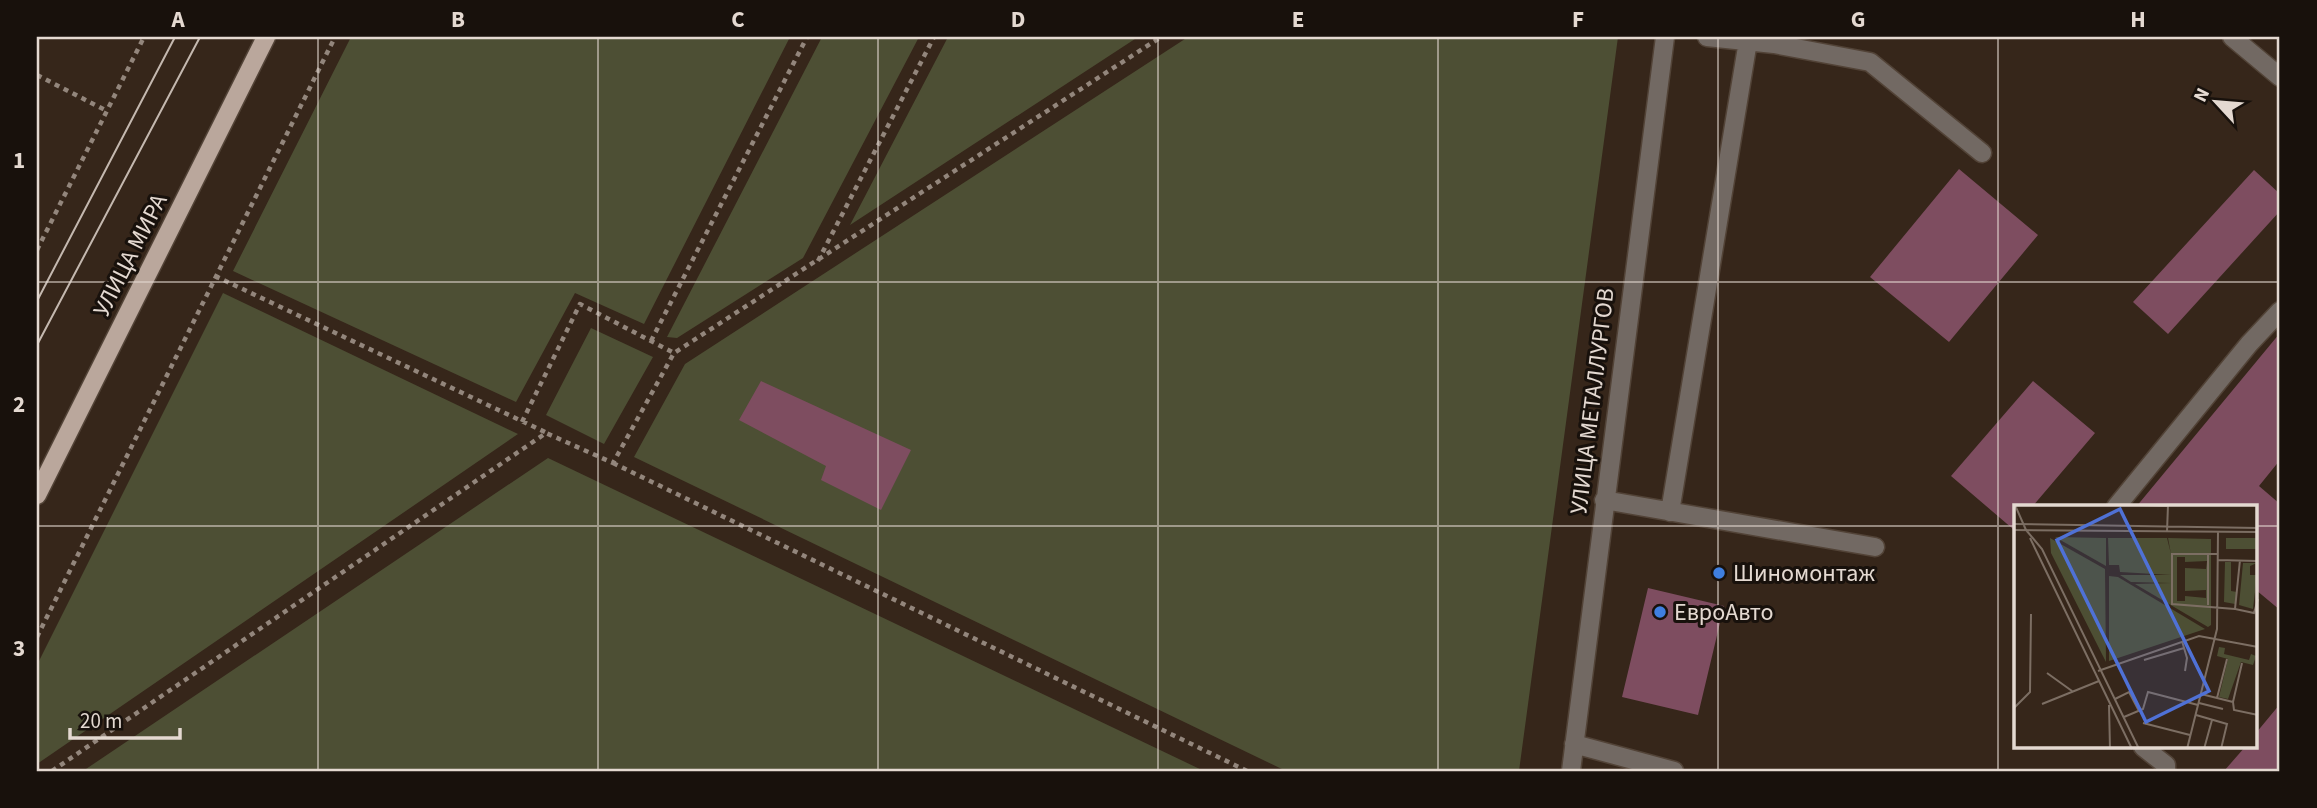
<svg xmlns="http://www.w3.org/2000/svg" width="2317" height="808" font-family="'Source Sans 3',sans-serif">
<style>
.green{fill:#4d4f34}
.building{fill:#7e4d60}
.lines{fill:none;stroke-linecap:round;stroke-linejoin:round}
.minor-casing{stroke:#524337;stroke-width:21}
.major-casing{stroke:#524337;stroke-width:21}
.path{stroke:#93867c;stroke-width:4.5;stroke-dasharray:5 5;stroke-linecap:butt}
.minor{stroke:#726963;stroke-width:18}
.major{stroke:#baa79c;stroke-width:18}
.tram{stroke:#c4b8af;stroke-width:2}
.grid{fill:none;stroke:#e4d9d1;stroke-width:2;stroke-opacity:0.55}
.shop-dot{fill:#3f7fe0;stroke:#18110c;stroke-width:2.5}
.labels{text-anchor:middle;stroke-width:6;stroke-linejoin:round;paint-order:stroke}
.street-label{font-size:24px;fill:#e4d9d1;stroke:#18110c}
.poi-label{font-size:24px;fill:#e4d9d1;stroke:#18110c;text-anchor:start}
.inset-road{fill:none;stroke:#7c6e63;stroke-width:2}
.view{fill:#4f71d6;fill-opacity:0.15;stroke:#4f71d6;stroke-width:3.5}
.inset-edge{fill:none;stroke:#e4d9d1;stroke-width:3.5}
.neatline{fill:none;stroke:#e4d9d1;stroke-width:2.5}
.grid-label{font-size:23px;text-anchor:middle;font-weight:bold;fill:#e4d9d1}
</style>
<rect width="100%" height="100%" fill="#36261a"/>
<!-- green -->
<path class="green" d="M351,37h439l-146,287 -69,-31 -59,109 -283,-131z
M822,37h97l-116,221 -126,80 -10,-1z
M948,37h190l-288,188z
M1188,37h430l-99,734h-233l-652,-314 51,-93z
M223,293l295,141 -481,330v-99z
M591,328l62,29 -49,87 -58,-29z
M548,458l656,313h-1121z"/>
<!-- building -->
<path class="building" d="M1959,169l79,66 -89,107 -79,-65z
M2254,170l26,24v17l-112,123 -35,-32z
M2280,333v127l-21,26 21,18v106l-24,-20v-83h-120z
M761,381l150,69 -30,60 -60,-30 5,-14 -87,-46z
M2033,381l62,52 -63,74h-16v19l-3,3 -62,-53z
M1648,588l76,18 -26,109 -76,-18z
M2280,704v67h-56l21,-24h11v-14z"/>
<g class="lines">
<defs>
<path id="minor" d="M1707,37l67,7 96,18 112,91
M2232,37l48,40
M1604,500l271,47
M2116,507l133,-163 31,-33
M1670,512l78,-471
M1574,744l100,27
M2143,747l23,18v6
M1571,771l94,-734"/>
<path id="major" d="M37,495l229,-458"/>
</defs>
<!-- minor casing -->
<use href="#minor" class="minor-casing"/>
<!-- major casing -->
<use href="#major" class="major-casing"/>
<!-- path -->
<path class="path" d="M37,75l70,36
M37,250l107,-213
M818,261l116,-224
M215,276l330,156
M651,341l156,-304
M522,422l58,-118 94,49
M613,463l634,308
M37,637l298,-600
M52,771l494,-338 67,30 61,-110 487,-316"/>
<!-- minor -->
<use href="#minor" class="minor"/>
<!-- major -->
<use href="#major" class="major"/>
<!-- tram -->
<path class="tram" d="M37,301l138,-264
M37,345l163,-308"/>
</g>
<!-- grid -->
<path class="grid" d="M318,37v734M598,37v734M878,37v734M1158,37v734M1438,37v734M1718,37v734M1998,37v734M37,282h2243M37,526h1979M2256,526h24"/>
<!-- markers -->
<g class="shop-dot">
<circle cx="1719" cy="573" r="7"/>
<circle cx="1660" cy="612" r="7"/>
</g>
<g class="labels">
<!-- street labels -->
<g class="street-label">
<text transform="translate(130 255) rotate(-63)" y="8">УЛИЦА МИРА</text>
<text transform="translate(1592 401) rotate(-83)" y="8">УЛИЦА МЕТАЛЛУРГОВ</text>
</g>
<!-- poi labels -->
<g class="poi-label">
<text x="1733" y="581">Шиномонтаж</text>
<text x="1674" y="620">ЕвроАвто</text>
</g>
</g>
<!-- overview -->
<g transform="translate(2014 505)">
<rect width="243" height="243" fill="#36261a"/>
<path d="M41,32l51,1v28zM36,33l55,31 1,93 -55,-109zM94,33h59l4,16 -3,-16 43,1v86l-3,2 -73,-43 36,-1 -40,-1 -11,-7h51l-51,-3 -1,-7h-10zM163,52h8v5l22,-1 -1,8 -21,-1v23l21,-1v8l-21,-2v5h-8zM212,33h31v11h-31zM211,57h6v29l6,1 -2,12 -11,-2zM229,58h14l-7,3v9h7l-4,34 -14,-4zM95,71l9,1 87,52 -96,32zM205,142l6,1 -1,6 25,6 2,-6 5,2 -3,9 -12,-3 -13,37 -9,-2 9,-38 -11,-3z" fill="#4d4f34" fill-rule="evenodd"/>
<path class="inset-road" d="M1,0l11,25M125,0l29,1M0,19l244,4M0,25l244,2M12,25l16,19 97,200M153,27l1,-27M16,33l102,211M194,49v51M203,49h-45v50l63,5M203,55l41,1M226,55l-5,49 19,4 4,-14M168,136l5,17 -2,13M130,155l40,-12M84,166l101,-35 59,11M33,168l25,18M187,189l32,8 9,-39M203,193l10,-39M101,194l14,-7 10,19M219,197l1,8 24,5M185,198l24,6M28,199l57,-23M95,200l1,44M0,203l16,-16 1,-78M182,210l31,9 -6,25M110,212l19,-8 5,-17 50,13M129,218l47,12M173,244l30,-120 1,-97M190,244l8,-29"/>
<path class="view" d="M106,4l89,182 -63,31 -89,-182z"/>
<rect width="243" height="243" class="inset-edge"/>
</g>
<!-- border -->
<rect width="2317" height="808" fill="none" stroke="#18110c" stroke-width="77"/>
<!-- north arrow -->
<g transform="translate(2216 102) rotate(296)" stroke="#18110c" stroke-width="5" paint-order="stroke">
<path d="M0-5L12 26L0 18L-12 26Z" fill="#e4d9d1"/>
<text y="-10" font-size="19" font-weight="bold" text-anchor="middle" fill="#e4d9d1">N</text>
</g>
<!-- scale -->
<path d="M70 728v10h110v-10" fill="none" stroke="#e4d9d1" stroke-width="3.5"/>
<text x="80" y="728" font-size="21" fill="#e4d9d1" stroke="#18110c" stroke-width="5" paint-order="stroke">20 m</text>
<rect x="38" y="38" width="2240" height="732" class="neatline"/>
<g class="grid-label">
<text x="178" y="27">A</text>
<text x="458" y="27">B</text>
<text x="738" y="27">C</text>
<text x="1018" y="27">D</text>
<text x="1298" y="27">E</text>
<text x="1578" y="27">F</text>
<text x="1858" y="27">G</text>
<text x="2138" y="27">H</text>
<text x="19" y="168">1</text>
<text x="19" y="412">2</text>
<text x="19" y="656">3</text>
</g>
</svg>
